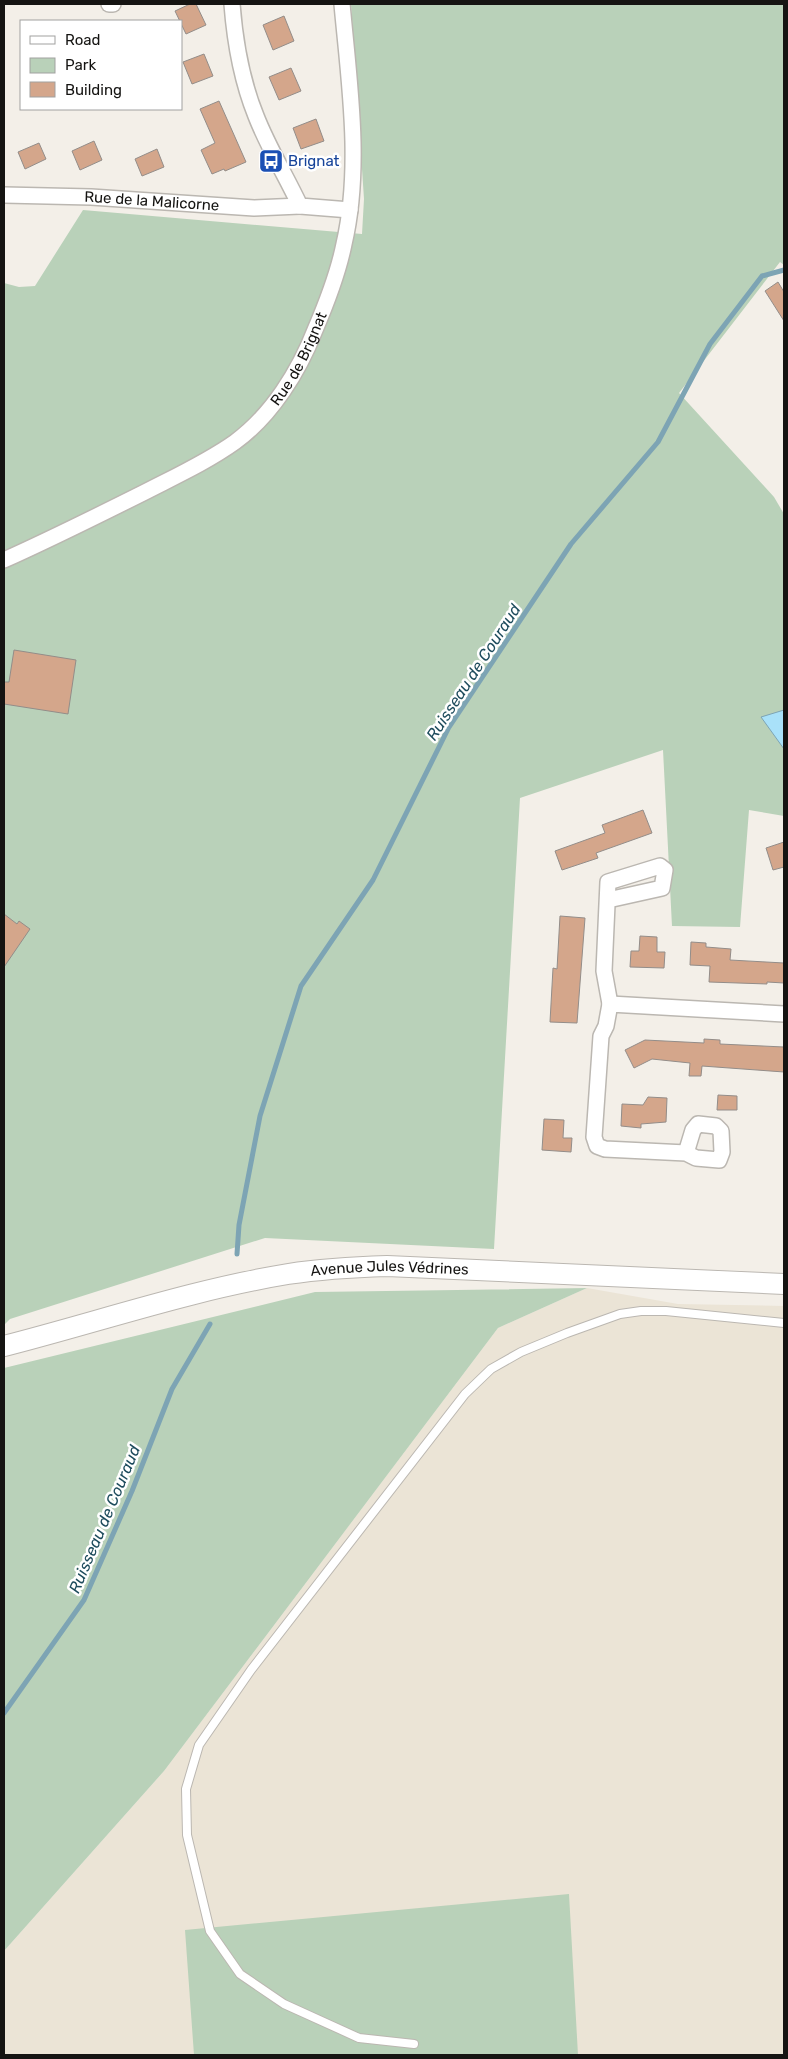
<svg xmlns="http://www.w3.org/2000/svg" width="788" height="2059" font-family="Rubik,sans-serif">
<style>
.built{fill:#ebe4d6}
.green{fill:#b9d1b9}
.water{fill:#a9e1f9;stroke:#7da4b4}
.lines{fill:none;stroke-linecap:round;stroke-linejoin:round}
.stream{stroke:#7da4b4;stroke-width:5}
.building{fill:#d4a68b;stroke:#938d89}
.lane-casing{stroke:#bbb7b1;stroke-width:10}
.street-casing{stroke:#bbb7b1;stroke-width:18}
.secondary-casing{stroke:#bbb7b1;stroke-width:22}
.lane{stroke:#fff;stroke-width:8}
.street{stroke:#fff;stroke-width:15}
.secondary{stroke:#fff;stroke-width:20}
.labels{text-anchor:middle;stroke-width:5;stroke-linejoin:round;paint-order:stroke}
.transit-label{font-size:15px;fill:#164399;stroke:#fff;text-anchor:start}
.street-label{font-size:15px;fill:#151412;stroke:#fff}
.water-label{font-size:16px;font-style:italic;fill:#1e4c5d;stroke:#fff}
</style>
<rect width="100%" height="100%" fill="#f3efe8"/>
<!-- built -->
<path class="built" d="M587,1288l91,16 106,2v749h-780v-104l160,-180 334,-443z"/>
<!-- green -->
<path class="green" d="M351,4h433v261l-4,-3 -101,131 95,104 10,17v302l-35,-6 -9,117 -68,-1 -9,-176 -143,48 -26,451 -229,-11 -255,81 -6,6v-1042l15,4 16,-1 48,-76 279,24 2,-35z
M587,1288l-89,40 -334,443 -160,180v-583l311,-76z
M569,1894l9,161h-384l-9,-125z"/>
<!-- water -->
<path class="water" d="M784,710v39l-23,-32z"/>
<g class="lines">
<!-- stream -->
<path class="stream" d="M237,1254l2,-29 21,-109 41,-130 72,-106 76,-153 122,-183 87,-102 52,-98 52,-68 22,-6
M4,1713l80,-113 48,-109 40,-102 38,-65"/>
</g>
<!-- building -->
<path class="building" d="M190,4h6l10,21 -20,9 -11,-23z
M284,16l10,25 -21,9 -10,-25z
M204,54l9,22 -21,8 -9,-22z
M291,68l10,23 -22,9 -10,-23z
M219,101l27,61 -21,9 -1,-2 -12,5 -11,-24 14,-7 -15,-34z
M316,119l8,22 -23,8 -8,-21z
M94,141l8,19 -22,10 -8,-19z
M39,143l7,16 -21,10 -7,-17z
M157,149l7,18 -22,9 -7,-17z
M778,282l6,10v29l-19,-30z
M14,650l62,10 -8,54 -64,-10v-22h5z
M643,810l9,23 -56,20 2,5 -36,12 -7,-19 50,-18 -3,-8z
M784,842v25l-11,3 -7,-22z
M4,914l13,10 2,-3 11,8 -26,38z
M560,916l25,2 -8,105 -27,-1 3,-54 4,1z
M640,936l17,1v15h8l-1,16 -34,-1 1,-16h8z
M691,942l15,1v4l25,2 -1,11 54,3v20l-17,-1v2l-58,-2 1,-16 -20,-1z
M704,1039l16,1v4l64,3v25l-82,-6 -1,10h-12l1,-13 -38,-4 -18,9 -9,-18 20,-10 59,3z
M718,1095l19,1v14h-20z
M648,1097l19,1 -1,24 -25,2v4l-20,-2 1,-22 21,1z
M544,1119l20,1 -1,18h9l-1,14 -29,-2z"/>
<g class="lines">
<defs>
<path id="lane" d="M414,2044l-55,-6 -75,-34 -44,-30 -30,-43 -23,-96 -1,-46 13,-44 52,-75 214,-276 26,-25 30,-17 46,-19 53,-19 21,-3h25l118,12"/>
<g id="street">
<path d="M109,4h4"/>
<path d="M232,4c3,39 9,75 24,112 12,31 30,60 44,90l50,4"/>
<path id="s1" d="M4,195l87,2 163,11 46,-2"/>
<path id="s2" d="M4,560c47,-21 93,-44 139,-67 31,-16 64,-31 92,-51 37,-27 64,-71 80,-112 12,-28 23,-56 29,-86 18,-77 5,-163 -2,-240"/>
<path d="M608,900l54,-12 3,-18 -5,-4 -52,16 -4,89 6,33"/>
<path d="M686,1153l7,-23 5,-6 18,2 5,5 1,21 -3,8 -23,-2 -10,-5 -81,-4 -8,-3 -3,-9 7,-101 5,-10 4,-22 174,10"/>
</g>
<g id="secondary">
<path id="s3" d="M4,1346c94,-24 187,-56 284,-72 33,-5 66,-7 99,-8l397,18"/>
</g>
</defs>
<!-- lane casing -->
<use href="#lane" class="lane-casing"/>
<!-- street casing -->
<use href="#street" class="street-casing"/>
<!-- secondary casing -->
<use href="#secondary" class="secondary-casing"/>
<!-- lane -->
<use href="#lane" class="lane"/>
<!-- street -->
<use href="#street" class="street"/>
<!-- secondary -->
<use href="#secondary" class="secondary"/>
</g>
<!-- icons -->
<defs>
<symbol id="bus-square" viewBox="-11 -11 22 22"><rect x="-9" y="-9" width="18" height="18" rx="4" fill="#1a4fb4" stroke="#fff"/><path d="M-5-6H5V4H4V6H2V4H-2V6H-4V4H-5ZM-3.5-4V0h7V-4ZM-3.5 1.2v1.5H-2V1.2ZM2 1.2v1.5H3.5V1.2Z" fill="#fff"/></symbol>
</defs>
<g fill-rule="evenodd">
<use href="#bus-square" x="257" y="147" width="28" height="28"/>
</g>
<g class="labels">
<!-- transit labels -->
<g class="transit-label">
<text x="288" y="166">Brignat</text>
</g>
<!-- street labels -->
<g class="street-label">
<text dy="5" stroke="none"><textPath href="#s1" startOffset="148">Rue de la Malicorne</textPath></text>
<text dy="5" stroke="none"><textPath href="#s2" startOffset="366">Rue de Brignat</textPath></text>
<text dy="5" stroke="none"><textPath href="#s3" startOffset="395">Avenue Jules Védrines</textPath></text>
</g>
<!-- water labels -->
<g class="water-label">
<text transform="translate(473 672) rotate(-57)" y="6">Ruisseau de Couraud</text>
<text transform="translate(104 1519) rotate(-67)" y="6">Ruisseau de Couraud</text>
</g>
</g>
<!-- border -->
<rect width="788" height="2059" fill="none" stroke="#151412" stroke-width="10"/>
<!-- legend -->
<rect x="20" y="20" width="162" height="90" fill="#ffffff" stroke="#a1a1a0"/>
<rect x="30" y="36" width="25" height="8" fill="#ffffff" stroke="#a1a1a0"/>
<text x="65" y="45" font-size="15" fill="#151412">Road</text>
<rect x="30" y="58" width="25" height="15" fill="#b9d1b9" stroke="#a1a1a0"/>
<text x="65" y="70" font-size="15" fill="#151412">Park</text>
<rect x="30" y="82" width="25" height="15" fill="#d4a68b" stroke="#a1a1a0"/>
<text x="65" y="95" font-size="15" fill="#151412">Building</text>
</svg>
